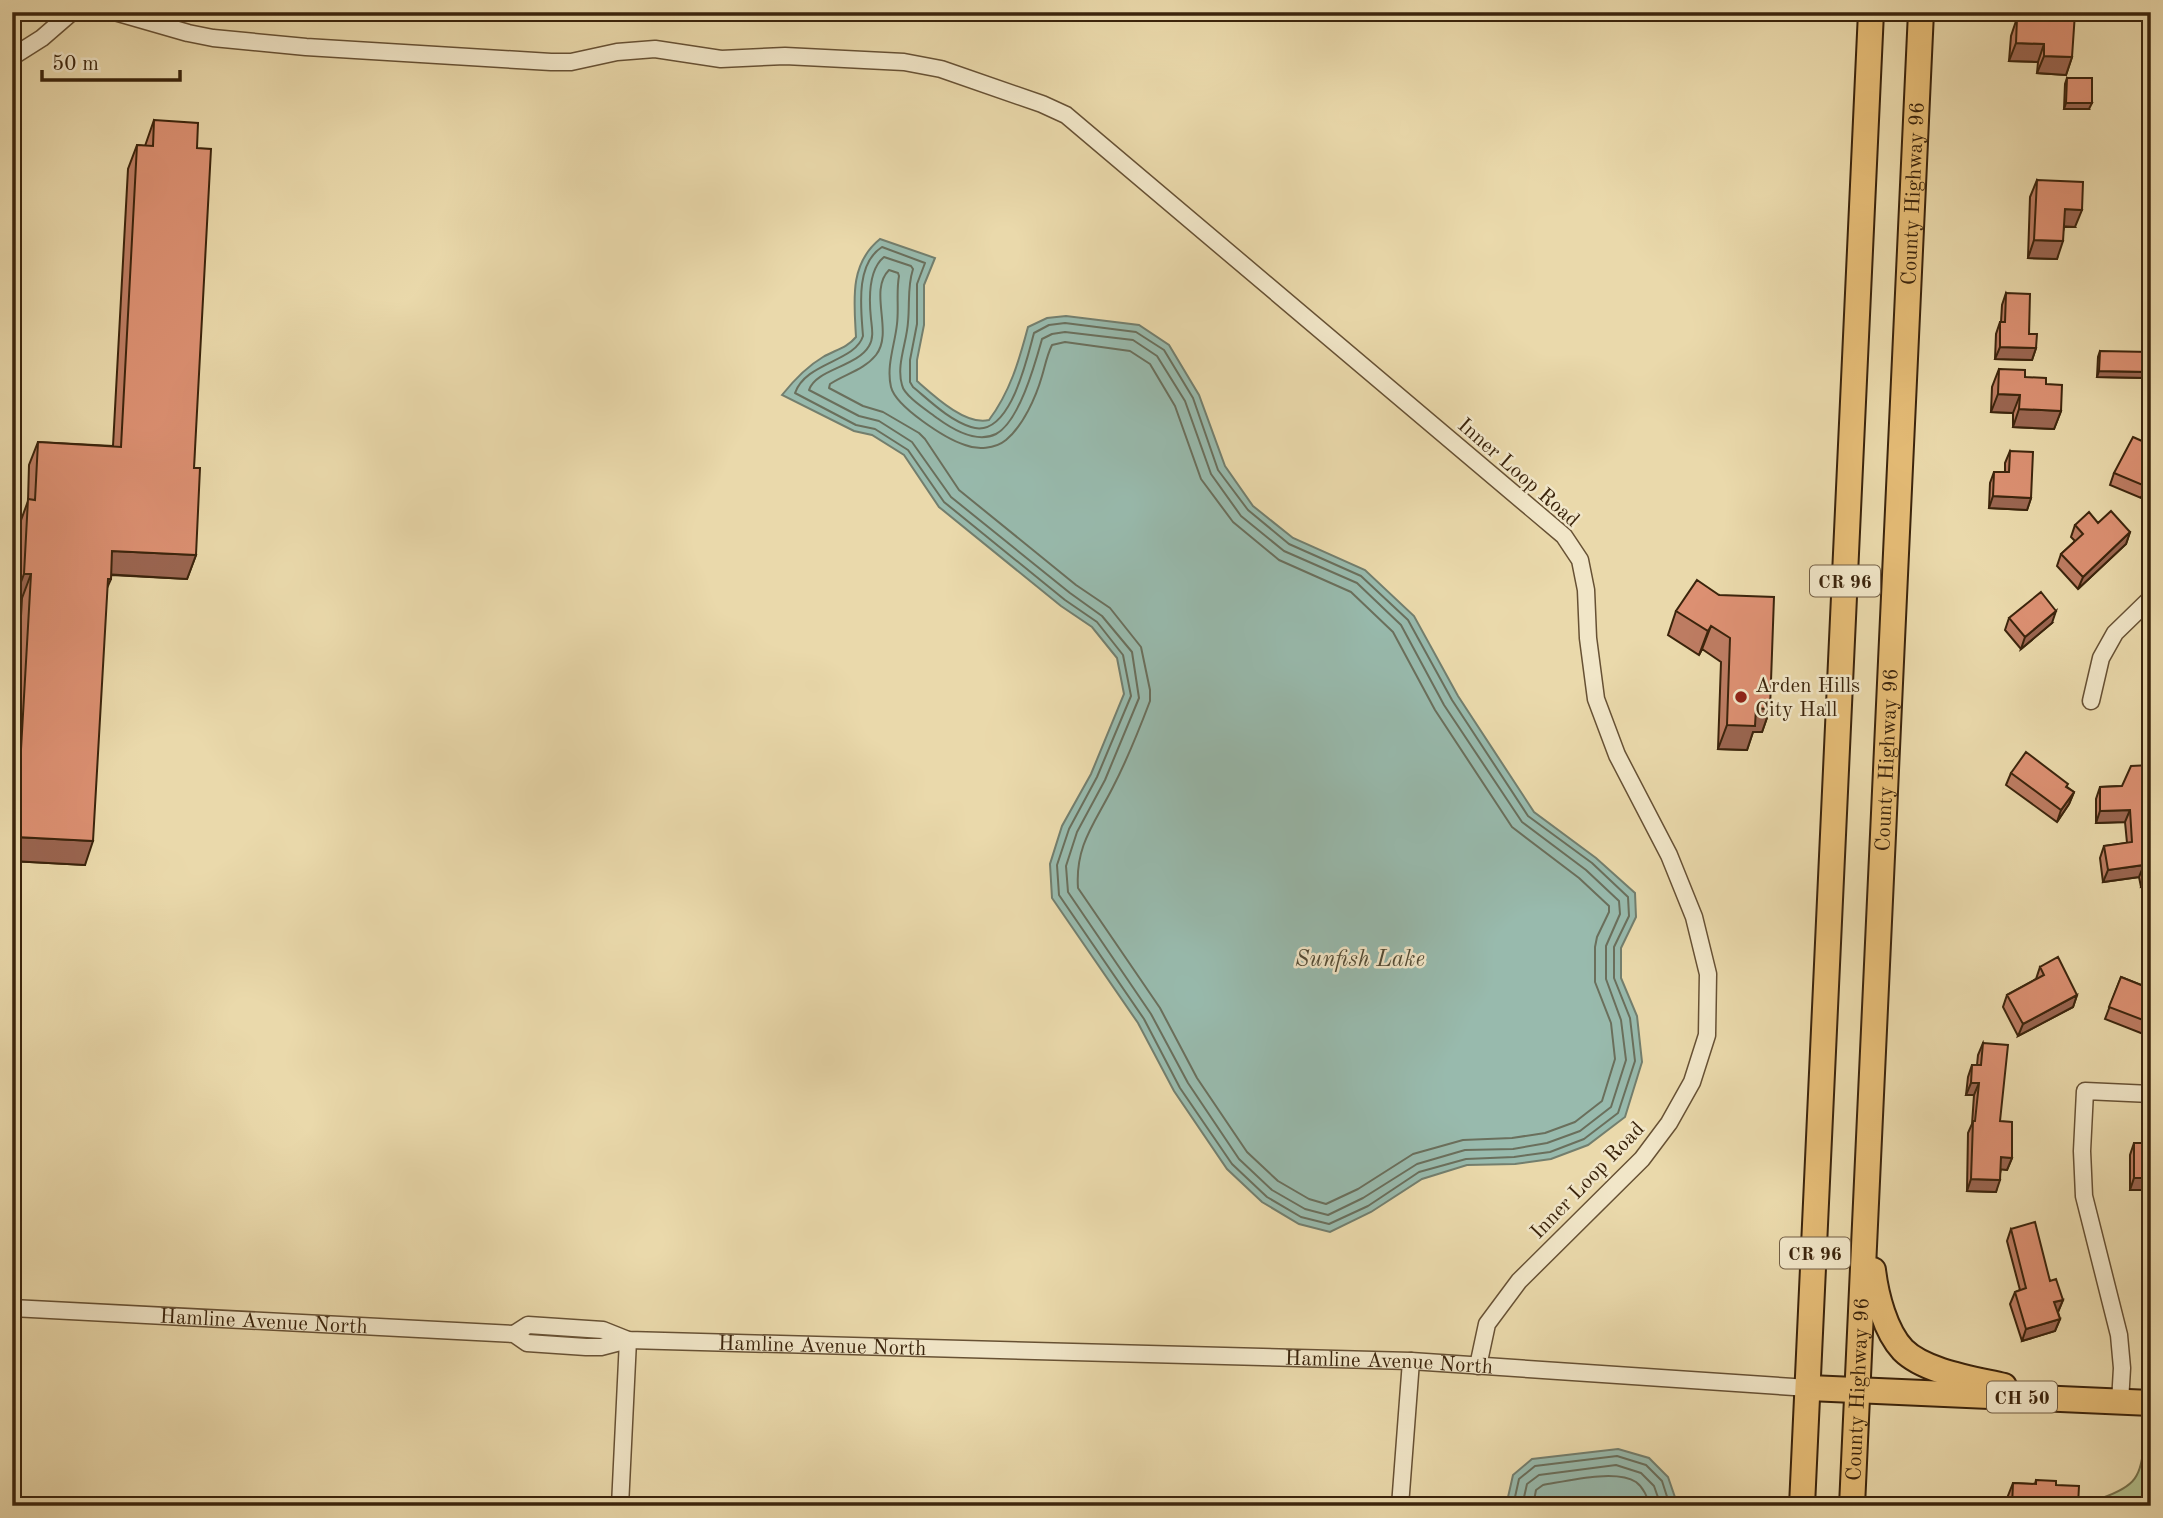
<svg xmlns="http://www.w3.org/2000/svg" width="2163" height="1518" font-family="'Old Standard TT',serif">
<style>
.green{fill:#b2c08c;stroke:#76724c;stroke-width:2}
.water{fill:#98baad;stroke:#737e6d;stroke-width:2}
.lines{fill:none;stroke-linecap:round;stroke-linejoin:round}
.shore{stroke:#6a6f5c;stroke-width:2}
.minor-casing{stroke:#675134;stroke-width:19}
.primary-casing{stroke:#3b240c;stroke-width:28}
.minor{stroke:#f1e6c8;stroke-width:16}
.primary{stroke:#e5bc76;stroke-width:24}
.wall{fill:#bd7c62;stroke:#3b240c;stroke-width:2}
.shaded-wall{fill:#9a6550;stroke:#3b240c;stroke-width:2}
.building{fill:#dc9072;stroke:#3b240c;stroke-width:2}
.poi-dot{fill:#8f2418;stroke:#f1e6c8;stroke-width:2.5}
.labels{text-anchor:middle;stroke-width:5;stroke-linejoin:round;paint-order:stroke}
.shield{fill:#f1e6c8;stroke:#725e44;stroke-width:2}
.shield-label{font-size:19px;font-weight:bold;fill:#3b240c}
.street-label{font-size:21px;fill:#3b240c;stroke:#f1e6c8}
.poi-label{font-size:21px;fill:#3b240c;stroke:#f1e6c8;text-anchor:start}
.water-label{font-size:23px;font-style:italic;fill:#524a34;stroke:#f1e6c8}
</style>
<rect width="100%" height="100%" fill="#ead9ab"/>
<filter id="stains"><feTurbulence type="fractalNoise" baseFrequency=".00286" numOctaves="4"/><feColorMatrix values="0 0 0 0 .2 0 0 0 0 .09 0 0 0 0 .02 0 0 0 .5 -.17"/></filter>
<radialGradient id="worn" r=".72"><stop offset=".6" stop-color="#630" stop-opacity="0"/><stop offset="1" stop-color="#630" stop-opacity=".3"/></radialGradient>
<!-- green -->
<path class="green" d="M2144,1442h7v64h-50l1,-8c34,-12 39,-21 42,-56z"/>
<!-- water -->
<path class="water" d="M880,239l55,19 -11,27v40l-7,35v21c17,15 49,45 72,39 21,-28 30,-59 39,-93l19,-9 19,-2 73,9 30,20 30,50 26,71 28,40 40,32 72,32 49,46 44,80 76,116 62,46 39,35 1,24 -15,31v30l16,38 5,46 -17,55 -37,28 -37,14 -36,5 -48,1 -45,14 -51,33 -41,20 -31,-8 -37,-22 -35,-33 -53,-78 -36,-68 -86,-125 -2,-34 12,-38 29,-52 33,-80 -7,-36 -25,-31 -31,-21 -122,-99 -35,-52 -32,-20 -18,-4 -72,-36c12,-15 24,-28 41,-38 12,-7 24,-9 33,-20 -2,-36 -7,-73 24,-98z
M1618,1449l31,9 19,19 10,29h-172l7,-31 19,-16z"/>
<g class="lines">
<!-- shore -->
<path class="shore" d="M882,247l43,16 -8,21v40l-7,36v22l3,5c17,14 36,33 58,40 39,13 56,-69 63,-94l15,-8 16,-2 71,9 28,18 29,48 25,72 30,40 41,34 72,32 47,44 44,80 76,116 64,47 36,34 1,19 -15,31v31l16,40 5,43 -17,52 -34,26 -34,13 -36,5 -48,2 -47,13 -51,34 -39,18 -28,-7 -34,-20 -35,-33 -52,-76 -36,-69 -85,-124 -2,-30 12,-36 28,-52 34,-81 -8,-41 -26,-33 -32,-22 -121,-98 -36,-52 -33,-21 -19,-4 -61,-32c11,-31 60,-31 68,-57 -2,-27 -8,-72 19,-89z
M884,257l27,9 2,3c-6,19 -3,33 -5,53 -1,20 -12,43 -6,63 2,11 26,26 35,33 15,11 39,26 59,16 23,-12 39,-70 46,-95l10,-5 13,-2 68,8 24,16 28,45 26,73 30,42 43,35 73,32 44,42 43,80 78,117 64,48 33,31 1,13 -14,32v33l15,41 5,40 -15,47 -31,24 -33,12 -34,6 -48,1 -48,14 -54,34 -35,17 -23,-6 -33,-19 -33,-31 -51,-76 -37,-69 -83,-122 -2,-26 11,-34 28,-52 34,-82 -7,-46 -30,-36 -32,-23 -119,-96 -39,-55 -33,-21 -20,-5 -50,-26c7,-21 48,-23 60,-44 5,-8 3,-18 2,-27 -2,-19 -3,-49 13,-62z
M889,270l9,3 1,3c-3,16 0,32 -2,48 -2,20 -11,42 -6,63 5,20 55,52 74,58 12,5 30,4 41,-5 17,-14 30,-43 36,-64 3,-10 5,-21 10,-31l13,-3 65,9 20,13 25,42 26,73 32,43 46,38 72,32 42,40 42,78 77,117 67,51 30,28v6l-12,25 -2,10v35l16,41 4,36 -13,42 -27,21 -30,11 -33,5 -49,2 -50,14 -55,35 -32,15 -17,-5 -31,-18 -31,-29 -50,-74 -37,-70 -82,-120c-3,-43 17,-65 35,-101 14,-27 26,-57 37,-86v-11l-9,-43 -31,-39 -34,-23 -117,-95 -34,-51 -6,-6 -36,-21 -20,-6 -34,-18 1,-4c15,-10 34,-14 46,-29 18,-23 -8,-64 13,-85z
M1513,1506l6,-27 16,-13 82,-10 29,9 16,16 8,25
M1522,1506l5,-22 12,-9 77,-10 25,8 13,13 7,20
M1533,1506l3,-16 7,-5c24,-4 73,-16 93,-3 8,6 11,15 14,24"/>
<defs>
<g id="minor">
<path d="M115,12l73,21 25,5 93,9 245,15h20l46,-10 38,-3 66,10 64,-3 119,6 37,7 101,35 24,11 498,421 16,24 6,30 2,48 8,61 21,56 52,100 25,62 14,57 -1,61 -15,47 -23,41 -27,36 -123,122 -32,43 -9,42"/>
<path d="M12,57l30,-19 30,-26"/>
<path d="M2091,701l10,-43 14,-25 36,-35"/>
<path id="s1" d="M12,1308l502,26 13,9 59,4h15l27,-7 -8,166"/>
<path id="s2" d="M514,1334l14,-9 75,5 25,10 783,21 398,27"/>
<path d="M2120,1402l2,-34 -3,-33 -35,-139 -2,-45 3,-60 66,3"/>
<path d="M1400,1506l11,-145"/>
</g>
<g id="primary">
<path d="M1873,1270c3,25 12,61 30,80 22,22 71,29 101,36"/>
<path d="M1809,1388l342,15"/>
<path d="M1802,1506l69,-1494"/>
<path id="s3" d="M1852,1506l69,-1494"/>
</g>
</defs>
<!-- minor casing -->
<use href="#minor" class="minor-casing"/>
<!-- primary casing -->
<use href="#primary" class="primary-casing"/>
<!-- minor -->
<use href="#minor" class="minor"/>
<!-- primary -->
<use href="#primary" class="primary"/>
</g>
<!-- wall -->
<path class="wall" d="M2046,12l26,45 -6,18 -29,-2 1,-11 -29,-1 2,-25 6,-18 27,2z
M2067,78l22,31h-25l1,-25z
M154,120l43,28 -3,320 2,87 -9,24 -76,-4v4l-4,9 -22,277 -73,-4v-83l10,-180h-7l5,-75 8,-22 1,-36 9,-23 75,4 15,-277 9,-24 8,1z
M2037,180l38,47h-11l-7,32 -29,-1 2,-61z
M2006,293l30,55 -4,12 -37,-1 1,-25 4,-12h1l1,-17z
M2100,351l48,27 -51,-1 1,-20z
M1999,369l47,15 15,27 -7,18 -41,-2v-14l-22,-1 1,-25z
M2151,445v30l-10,23 -31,-13 4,-12z
M2010,451l21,47 -4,12 -38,-2 1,-25 4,-11h11v-9z
M2098,523l32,9 -4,12 -48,45 -21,-23 4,-12 14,-13 -4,-4 4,-12z
M1719,595l51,114 -8,23h-9l-6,18 -29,-1 3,-87 -19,-13 -3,6 -31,-20 8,-24z
M2009,618l43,5 -31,26 -16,-19z
M2151,765v134l-3,-13 -7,1 -2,-10 -36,5 -3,-24 4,-12 23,-3 -2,-21 -29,1v-24l4,-12 22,-1z
M2011,773l56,14 7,5 -5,12 -12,18 -51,-37z
M2040,967l37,28 -4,12 -55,29 -15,-29 4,-12 29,-16z
M2121,977l30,12v48l-46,-18z
M1983,1043l17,78 12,37 -5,12 -6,-1 -5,23 -29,-1 1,-58 4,-9 2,-29h-8l2,-18 4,-12h5l1,-10z
M2134,1143h17v47h-21v-35z
M2011,1229l52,71 -5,12 2,7 -5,12 -33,10 -12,-37 5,-12 5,-2 -13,-49z
M2036,1480l20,5 22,21h-74l9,-23 22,1z"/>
<!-- shaded-wall -->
<path class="shaded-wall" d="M2016,43l28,1 -6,18 -29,-1z
M2044,56l28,1 -6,18 -29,-2z
M2066,103h26l-3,6h-25z
M2065,209l17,1 -7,17 -16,-1z
M2034,240l29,1 -6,18 -29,-1z
M2000,347l36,1 -4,12 -37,-1z
M2099,371l51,1 -2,6 -51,-1z
M1998,394l22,1 -7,18 -22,-1z
M2019,409l42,2 -7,18 -41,-2z
M1993,496l38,2 -4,12 -38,-2z
M2130,532l-4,12 -48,45 5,-12z
M112,551l84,4 -9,24 -84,-5z
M24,574h7l-9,24h-7z
M2056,611l-4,12 -31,26 4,-12z
M1711,626l-9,23 -3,6 9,-24z
M1756,708l14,1 -8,23h-9l-6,18 -29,-1 9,-24z
M2074,792l-5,12 -12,18 4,-12z
M2130,810l-5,12 -29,1 4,-12z
M16,837l77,4 -8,24 -73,-4v-13z
M2144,865l-5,12 -36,5 5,-12z
M2151,874l-3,12 -7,1 4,-12z
M2077,995l-4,12 -55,29 5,-12z
M1971,1083h8l-5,12h-8z
M2001,1157l11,1 -5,12 -10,-1z
M2134,1178h17v12h-21z
M1971,1179l29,1 -4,12 -29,-1z
M2063,1300l-5,12 -8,2 4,-12z
M2060,1319l-5,12 -33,10 4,-12z"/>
<!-- building -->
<path class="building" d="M2047,12l28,1 -3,44 -28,-1v-12l-28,-1 1,-25 29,2z
M2067,78h25v25h-26z
M154,120l44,3 -1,25 14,1 -17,319h6l-4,87 -84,-4 -1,28h-3l-15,262 -77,-4 15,-263h-7l4,-75 7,1 3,-58 83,5 16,-302 16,1z
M2037,180l46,2 -1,28 -17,-1 -2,32 -29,-1z
M2006,293l24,1 -1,40h8l-1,14 -36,-1v-25h5z
M2100,351l50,1v20l-51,-1z
M1999,369l26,1v7l21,1v6l16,1 -1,26 -42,-2 1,-14 -22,-1z
M2133,437l18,8v28l-6,13 -31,-13z
M2010,451l23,1 -2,46 -38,-2 1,-24h15z
M2111,511l19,21 -47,45 -22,-23 22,-20 -8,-9 14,-13 9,11z
M1697,580l22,15 55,2 -4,112 -14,-1 -1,18 -28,-1 3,-87 -19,-12 -3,5 -32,-20z
M2041,592l15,19 -31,26 -16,-19z
M2026,752l42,32 -2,3 8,5 -13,18 -50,-37z
M2151,765v109l-6,1 -1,-10 -36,5 -4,-24 28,-4 -2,-32 -30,1v-24l22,-1 9,-20z
M2058,957l19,38 -54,29 -16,-29 37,-20 -4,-8z
M2121,977l30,12v34l-42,-16z
M1983,1043l25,2 -8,76 12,1v36l-11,-1 -1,23 -29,-1 2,-58h2l4,-38h-8l1,-18h9z
M2134,1143h17v35h-17z
M2035,1222l15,59 6,-2 7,21 -9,2 6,17 -34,10 -11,-37 11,-4 -15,-59z
M2036,1480l20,1v4l23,1 -1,20h-66l1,-23 23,1z"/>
<!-- markers -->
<circle class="poi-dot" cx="1741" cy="697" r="7"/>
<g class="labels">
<!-- shield labels -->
<g class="shield">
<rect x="1810" y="565.5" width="70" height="31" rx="5"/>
<rect x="1780" y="1237.5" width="70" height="31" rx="5"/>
<rect x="1987" y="1381.5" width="70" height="31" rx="5"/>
</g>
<g class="shield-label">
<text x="1845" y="588">CR 96</text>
<text x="1815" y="1260">CR 96</text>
<text x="2022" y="1404">CH 50</text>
</g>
<!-- street labels -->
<g class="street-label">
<text dy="7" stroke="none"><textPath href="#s3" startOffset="1314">County Highway 96</textPath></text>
<text transform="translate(1519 472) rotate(41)" y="7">Inner Loop Road</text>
<text dy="7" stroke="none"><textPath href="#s3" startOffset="747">County Highway 96</textPath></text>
<text transform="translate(1587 1180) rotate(-46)" y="7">Inner Loop Road</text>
<text dy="7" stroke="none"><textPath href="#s1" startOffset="252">Hamline Avenue North</textPath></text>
<text dy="7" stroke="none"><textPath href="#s2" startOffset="313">Hamline Avenue North</textPath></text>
<text dy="7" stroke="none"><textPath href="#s2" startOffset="880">Hamline Avenue North</textPath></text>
<text dy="7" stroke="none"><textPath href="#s3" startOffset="117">County Highway 96</textPath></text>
</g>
<!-- poi labels -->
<g class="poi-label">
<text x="1755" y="692">Arden Hills<tspan x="1755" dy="24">City Hall</tspan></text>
</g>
<!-- water labels -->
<g class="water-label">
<text x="1360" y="966">Sunfish Lake</text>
</g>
</g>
<!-- margin -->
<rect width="2163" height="1518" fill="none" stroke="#ead9ab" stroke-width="42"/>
<rect x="14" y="14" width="2135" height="1490" fill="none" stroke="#3b240c" stroke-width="3.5"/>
<rect x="21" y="21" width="2121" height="1476" fill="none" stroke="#3b240c" stroke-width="2"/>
<!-- scale -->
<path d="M42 70v10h138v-10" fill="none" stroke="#3b240c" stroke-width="3.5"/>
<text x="52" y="70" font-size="21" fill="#3b240c" stroke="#f1e6c8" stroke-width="5" paint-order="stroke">50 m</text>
<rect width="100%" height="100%" filter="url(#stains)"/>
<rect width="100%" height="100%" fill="url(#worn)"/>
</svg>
